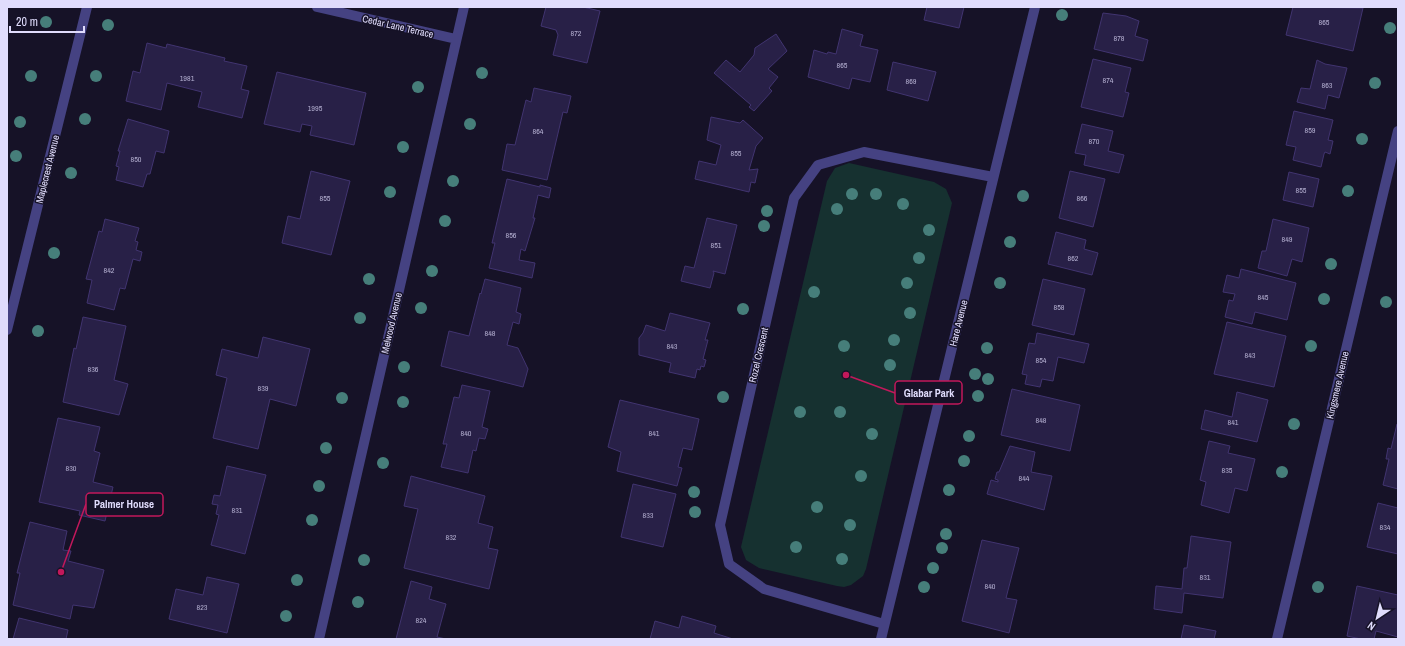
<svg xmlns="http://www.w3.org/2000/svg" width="1405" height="646" font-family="'Archivo Narrow',sans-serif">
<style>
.green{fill:#163130}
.building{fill:#282047;stroke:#413470}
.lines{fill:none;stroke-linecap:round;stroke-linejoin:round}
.street{stroke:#454282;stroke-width:10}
.tree{fill:#467e7a}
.labels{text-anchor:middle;stroke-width:3;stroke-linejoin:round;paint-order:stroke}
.number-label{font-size:8px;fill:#b2adcf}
.street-label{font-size:10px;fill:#e0dcfc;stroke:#161227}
.leader{fill:none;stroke:#c2185b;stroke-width:1.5}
.callout-dot{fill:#c2185b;stroke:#161227;stroke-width:1.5}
.callout{fill:#161227;stroke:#c2185b;stroke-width:1.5}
.callout-label{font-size:11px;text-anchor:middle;font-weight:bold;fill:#e0dcfc}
</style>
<rect width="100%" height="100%" fill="#161227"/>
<!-- green -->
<path class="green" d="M849,163l85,19 12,7 6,14 -86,366 -3,7 -12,9 -7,2 -7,-1 -78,-18 -13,-8 -5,-13 86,-366 8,-13z"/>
<!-- building -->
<path class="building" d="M546,7h37l17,4 -13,52 -34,-8 5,-20 -2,-5 -15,-4z
M927,7h37l-5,21 -35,-8z
M1293,7l70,1 -10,43 -67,-16z
M1103,13l23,3 13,5 -4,15 13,4 -5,21 -49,-12z
M842,29l21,6 -3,11 18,4 -8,32 -18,-4 -3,11 -41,-12 6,-27 13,4 1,-2 8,2z
M776,34l11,17 -19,18 10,8 -9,11 3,3 -18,20 -5,-4 2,-2 -37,-32 12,-13 14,12 14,-17 1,-7z
M147,43l19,5 1,-4 58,14 -1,3 23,5 -6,23 8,2 -7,27 -44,-11 4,-15 -35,-9 -6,27 -35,-9 7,-30 7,2z
M1093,59l38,9 -6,24 4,1 -6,24 -42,-10z
M1317,60l8,4 22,4 -8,30 -11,-3 -3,14 -28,-7 4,-14 9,1z
M893,62l43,10 -8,29 -41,-11z
M277,72l89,21 -12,52 -44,-10 2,-9 -10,-2 -2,8 -36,-8z
M534,88l37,8 -4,17 -4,-1 -16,68 -45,-10 5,-26 8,1 11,-45 5,2z
M1294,111l39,9 -5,20 5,1 -3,13 -5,-2 -1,2 -3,13 -28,-7 3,-13 -10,-2z
M711,117l29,6 3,-3 20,18 -7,8 -7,24 9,-1 -3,14 -4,-1 -2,10 -54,-13 4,-18 17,4 5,-20 -14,-5z
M128,119l41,12 -5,22 -8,-2 -6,23h-3l-4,13 -27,-7 3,-13 -3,-1 4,-15h-2z
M1082,124l31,7 -5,20 16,4 -5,18 -35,-8 2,-10 -11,-2z
M311,171l39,10 -19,74 -49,-12 6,-27 12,3z
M1070,171l35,8 -12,48 -34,-9z
M1289,172l30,7 -6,28 -30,-7z
M507,179l33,8v-2l11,3 -2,10 -11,-3 -5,23h2l-10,33 -4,-2 -2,11 16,3 -3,15 -43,-10 6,-25h-3z
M707,218l30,7 -12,49 -12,-3 1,2 -4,15 -29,-7 4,-15 9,2z
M105,219l34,9 -4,13 3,1 -2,8 6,2 -2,9 -7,-2 -8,30 -5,-1 -6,22 -27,-7 5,-23 -6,-1 13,-48 3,1z
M1273,219l36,9 -7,34 -10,-3 -5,17 -29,-8 4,-17h4z
M1056,232l30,8 -2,9 14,4 -6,22 -44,-11z
M1241,269l55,14 -9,37 -32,-8 -3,12 -27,-7 4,-17 4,1 2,-7 -12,-2 4,-17 12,3z
M485,279l36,9 -5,24 5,2 -2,10 -6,-2 -6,23 11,3 10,21 -5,18 -82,-21 8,-35 20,5 11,-43 1,1z
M1043,279l42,10 -11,46 -42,-10z
M670,313l40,10 -5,17h3l-5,19 3,1 -2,7 -3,-1 -1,4 -3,-1 -2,9 -26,-6 2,-9 -32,-8v-17l4,-5 3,-8 19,6z
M83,317l43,9 -12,54 14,4 -9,31 -56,-13 11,-54 2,1z
M1227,322l59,14 -12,51 -60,-13z
M1037,333l52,11 -5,19 -26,-6 -5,24 -11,-2 -2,8 -15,-3 2,-9 -5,-1 7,-31 6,1z
M263,337l47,12 -14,57 -26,-7 -12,50 -45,-11 14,-60 -11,-3 6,-26 36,9z
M462,385l28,6 -8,36 6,2 -3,10 -6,-1 -3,13 -3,-1 -5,23 -27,-6 6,-23h-4l11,-47 5,1z
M1012,389l68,16 -10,46 -69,-16z
M1237,392l31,8 -11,42 -56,-13 4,-19 27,7z
M620,400l79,19 -7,31 -9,-2 -5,19 4,1 -5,18 -60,-15 4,-19 -13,-5z
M58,418l42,9 -6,24 6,2 -7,29 20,5 -8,34 -26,-6 1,-4 -41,-9z
M1397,424h1v65l-15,-4 6,-26h-3l2,-11 3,1z
M1209,441l21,5 -2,7 27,6 -8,32 -12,-3 -6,25 -28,-8 5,-23 -6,-2z
M1010,446l25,6 -4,20 21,4 -8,34 -57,-16 4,-14 7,2v-2l-3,-1 2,-7h2z
M227,466l39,9 -21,79 -34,-9 8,-30 -3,-1 2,-9 -6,-1 2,-9 6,1z
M411,476l74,20 -7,27 15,4 -5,21 10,2 -9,39 -85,-21 14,-59 -14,-3z
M633,484l43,10 -13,53 -42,-10z
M1378,503l20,5v46l-31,-7z
M30,522l37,9 -4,19 8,1 -3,10 36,9 -10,38 -21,-3 -3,14 -57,-14 7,-32h-3z
M1191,536l40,6 -8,56 -39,-5 -2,20 -28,-4 2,-23 26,3 2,-21h3z
M982,540l37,8 -13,50 11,2 -8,33 -47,-12z
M207,577l32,7 -12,49 -58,-14 7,-30 27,6z
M411,581l21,6 -3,12 17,5 -9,33 9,2h-50z
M1357,586l41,9v42l-22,-6 -2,8h-13l-14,-3z
M682,616l34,10 -2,7 19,6h-83l5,-18 24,7z
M19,618l49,12 -2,9h-53z
M1184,625l32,6 -2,8h-33z"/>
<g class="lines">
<!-- street -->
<path class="street" d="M317,7l139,32
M7,330l80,-323
M884,624l-120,-35 -35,-25 -9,-39 74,-327 24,-33 46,-13 129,25
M319,639l145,-632
M881,639l154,-632
M1277,639l121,-508"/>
</g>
<!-- trees -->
<g class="tree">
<circle cx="1062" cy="15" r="6"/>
<circle cx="46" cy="22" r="6"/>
<circle cx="108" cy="25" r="6"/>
<circle cx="1390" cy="28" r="6"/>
<circle cx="482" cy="73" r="6"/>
<circle cx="31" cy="76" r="6"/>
<circle cx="96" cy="76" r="6"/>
<circle cx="1375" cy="83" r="6"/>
<circle cx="418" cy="87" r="6"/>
<circle cx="85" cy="119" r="6"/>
<circle cx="20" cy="122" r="6"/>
<circle cx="470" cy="124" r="6"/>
<circle cx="1362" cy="139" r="6"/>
<circle cx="403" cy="147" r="6"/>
<circle cx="16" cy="156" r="6"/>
<circle cx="71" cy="173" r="6"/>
<circle cx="453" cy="181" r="6"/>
<circle cx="1348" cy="191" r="6"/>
<circle cx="390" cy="192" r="6"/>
<circle cx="852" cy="194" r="6"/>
<circle cx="876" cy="194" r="6"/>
<circle cx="1023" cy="196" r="6"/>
<circle cx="903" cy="204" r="6"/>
<circle cx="837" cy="209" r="6"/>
<circle cx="767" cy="211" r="6"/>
<circle cx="445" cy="221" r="6"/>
<circle cx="764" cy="226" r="6"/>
<circle cx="929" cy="230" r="6"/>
<circle cx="1010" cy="242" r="6"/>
<circle cx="54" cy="253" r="6"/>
<circle cx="919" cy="258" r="6"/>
<circle cx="1331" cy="264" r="6"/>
<circle cx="432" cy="271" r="6"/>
<circle cx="369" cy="279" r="6"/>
<circle cx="907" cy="283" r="6"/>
<circle cx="1000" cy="283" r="6"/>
<circle cx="814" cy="292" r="6"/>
<circle cx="1324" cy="299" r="6"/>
<circle cx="1386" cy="302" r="6"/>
<circle cx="421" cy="308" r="6"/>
<circle cx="743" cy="309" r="6"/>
<circle cx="910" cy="313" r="6"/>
<circle cx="360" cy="318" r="6"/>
<circle cx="38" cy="331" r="6"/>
<circle cx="894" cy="340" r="6"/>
<circle cx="844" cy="346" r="6"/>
<circle cx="1311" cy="346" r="6"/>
<circle cx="987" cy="348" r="6"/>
<circle cx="890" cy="365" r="6"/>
<circle cx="404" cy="367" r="6"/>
<circle cx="975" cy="374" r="6"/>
<circle cx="988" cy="379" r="6"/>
<circle cx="978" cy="396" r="6"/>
<circle cx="723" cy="397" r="6"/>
<circle cx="342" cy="398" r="6"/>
<circle cx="403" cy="402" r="6"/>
<circle cx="800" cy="412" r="6"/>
<circle cx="840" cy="412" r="6"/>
<circle cx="1294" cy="424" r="6"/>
<circle cx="872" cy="434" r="6"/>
<circle cx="969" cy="436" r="6"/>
<circle cx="326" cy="448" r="6"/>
<circle cx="964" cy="461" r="6"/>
<circle cx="383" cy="463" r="6"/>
<circle cx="1282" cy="472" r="6"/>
<circle cx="861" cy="476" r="6"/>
<circle cx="319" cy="486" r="6"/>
<circle cx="949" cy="490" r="6"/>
<circle cx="694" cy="492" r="6"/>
<circle cx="817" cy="507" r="6"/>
<circle cx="695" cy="512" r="6"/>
<circle cx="312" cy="520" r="6"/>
<circle cx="850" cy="525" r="6"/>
<circle cx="946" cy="534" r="6"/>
<circle cx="796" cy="547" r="6"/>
<circle cx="942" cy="548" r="6"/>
<circle cx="842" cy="559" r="6"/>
<circle cx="364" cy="560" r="6"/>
<circle cx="933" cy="568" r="6"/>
<circle cx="297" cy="580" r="6"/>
<circle cx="924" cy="587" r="6"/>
<circle cx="1318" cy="587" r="6"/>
<circle cx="358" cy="602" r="6"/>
<circle cx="286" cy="616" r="6"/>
</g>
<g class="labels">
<!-- number labels -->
<g class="number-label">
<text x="1324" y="25">865</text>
<text x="576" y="36">872</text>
<text x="1119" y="41">878</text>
<text x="842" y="68">865</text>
<text x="187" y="81">1981</text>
<text x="1108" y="83">874</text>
<text x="911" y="84">869</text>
<text x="1327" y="88">863</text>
<text x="315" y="111">1995</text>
<text x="1310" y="133">859</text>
<text x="538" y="134">864</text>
<text x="1094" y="144">870</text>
<text x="736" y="156">855</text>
<text x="136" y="162">850</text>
<text x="1301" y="193">855</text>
<text x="325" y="201">855</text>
<text x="1082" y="201">866</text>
<text x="511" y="238">856</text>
<text x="1287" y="242">849</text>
<text x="716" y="248">851</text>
<text x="1073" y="261">862</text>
<text x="109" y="273">842</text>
<text x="1263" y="300">845</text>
<text x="1059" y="310">858</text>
<text x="490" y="336">848</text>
<text x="672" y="349">843</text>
<text x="1250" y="358">843</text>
<text x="1041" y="363">854</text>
<text x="93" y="372">836</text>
<text x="263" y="391">839</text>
<text x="1041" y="423">848</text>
<text x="1233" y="425">841</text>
<text x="466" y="436">840</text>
<text x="654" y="436">841</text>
<text x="71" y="471">830</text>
<text x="1227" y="473">835</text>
<text x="1024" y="481">844</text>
<text x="237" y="513">831</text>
<text x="648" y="518">833</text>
<text x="1385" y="530">834</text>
<text x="451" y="540">832</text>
<text x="1205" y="580">831</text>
<text x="990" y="589">840</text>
<text x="202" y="610">823</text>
<text x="421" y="623">824</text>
</g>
<!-- street labels -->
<g class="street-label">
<text transform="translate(398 26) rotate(13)" y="4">Cedar Lane Terrace</text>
<text transform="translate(47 169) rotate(-76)" y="4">Maplecrest Avenue</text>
<text transform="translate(391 323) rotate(-77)" y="4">Melwood Avenue</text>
<text transform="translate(958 323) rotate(-76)" y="4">Hare Avenue</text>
<text transform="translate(758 355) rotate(-77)" y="4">Rozel Crescent</text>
<text transform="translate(1337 385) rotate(-77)" y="4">Kingsmere Avenue</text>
</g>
</g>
<!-- callouts -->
<path class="leader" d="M846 375L895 393M61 572L86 504"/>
<g class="callout-dot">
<circle cx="846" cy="375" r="4"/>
<circle cx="61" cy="572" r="4"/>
</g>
<g class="callout">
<rect x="895" y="381" width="67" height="23" rx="4"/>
<rect x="86" y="493" width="77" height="23" rx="4"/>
</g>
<g class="callout-label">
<text x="929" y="397">Glabar Park</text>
<text x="124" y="508">Palmer House</text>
</g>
<!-- border -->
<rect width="1405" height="646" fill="none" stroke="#e0dcfc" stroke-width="16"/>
<!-- north arrow -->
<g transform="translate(1377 618) rotate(215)" stroke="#161227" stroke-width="3" paint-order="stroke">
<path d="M0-3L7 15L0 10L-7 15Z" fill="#e0dcfc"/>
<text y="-6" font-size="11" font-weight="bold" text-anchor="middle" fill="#e0dcfc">N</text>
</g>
<!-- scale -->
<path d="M10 26v6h74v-6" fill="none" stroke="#e0dcfc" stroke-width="2"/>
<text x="16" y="26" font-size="12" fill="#e0dcfc" stroke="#161227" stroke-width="3" paint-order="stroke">20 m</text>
</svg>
